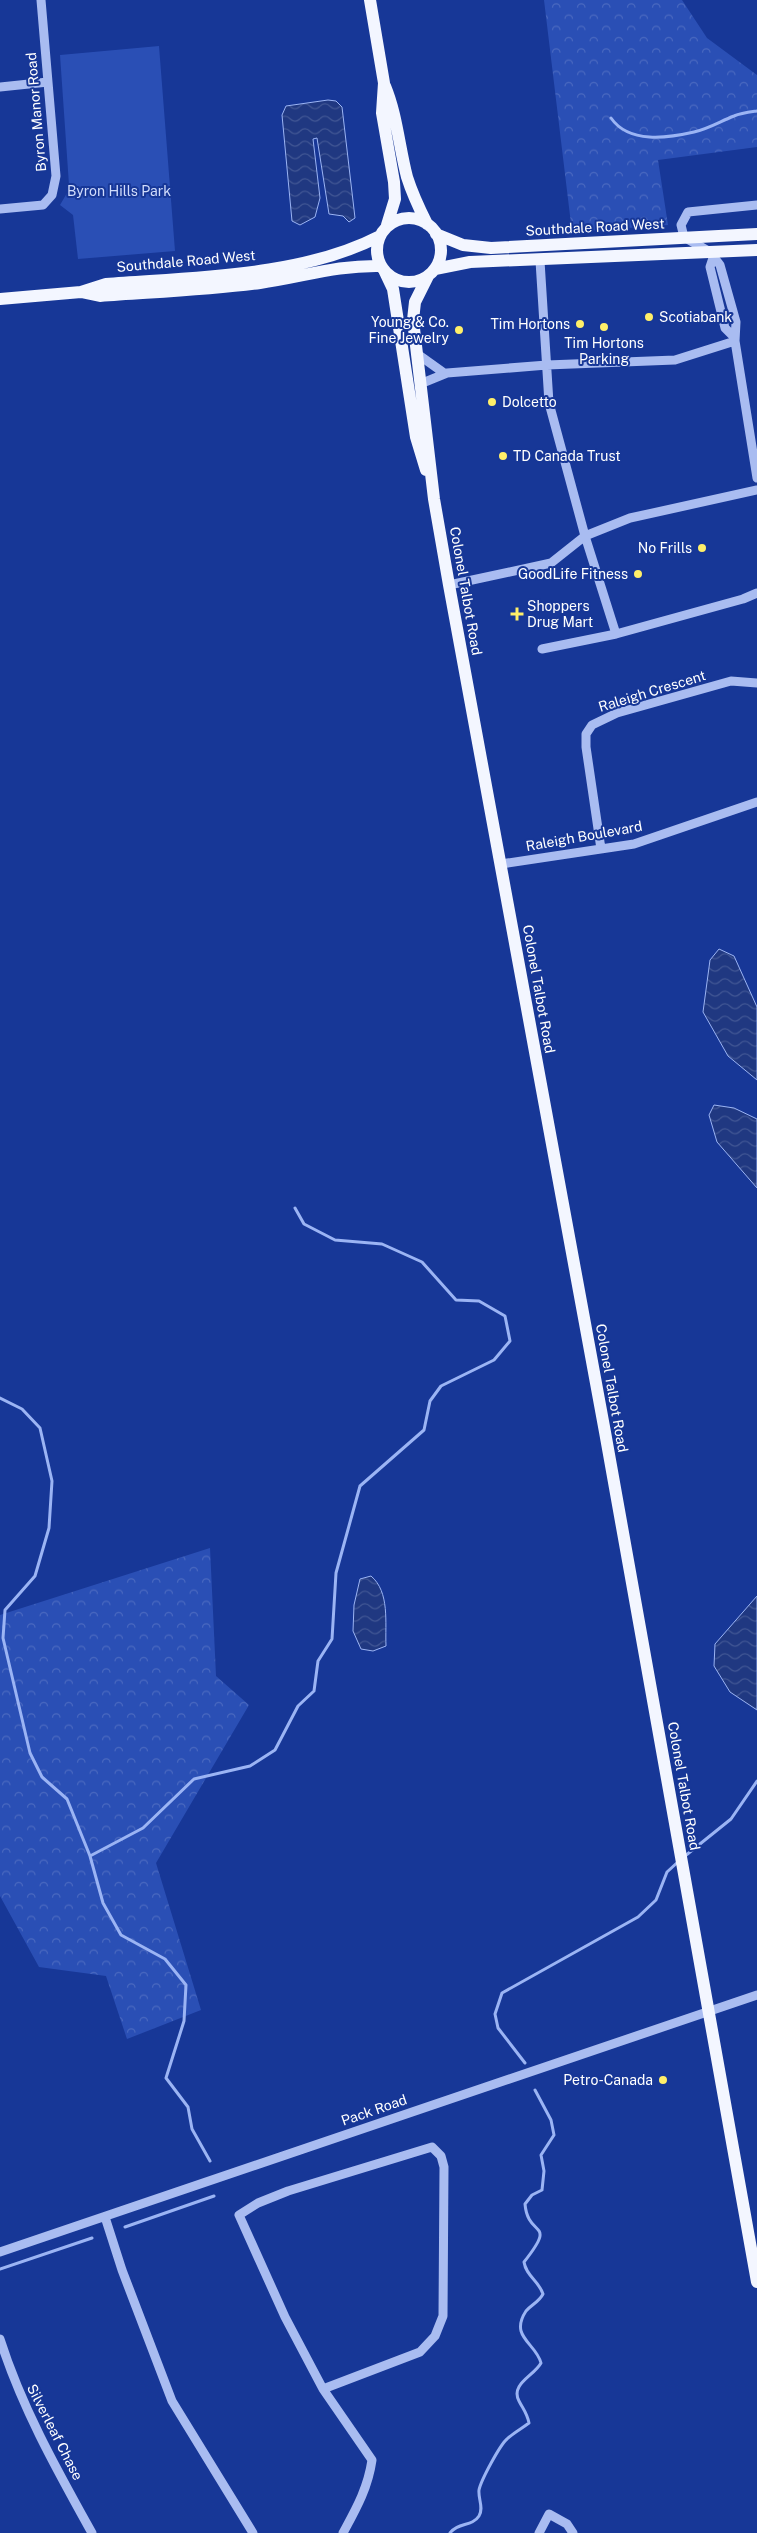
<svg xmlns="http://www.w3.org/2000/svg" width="757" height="2533" font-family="'Public Sans',sans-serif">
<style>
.forest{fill:url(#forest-crowns)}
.park{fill:#2a4fb5}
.water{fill:url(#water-waves);stroke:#9bb4f4}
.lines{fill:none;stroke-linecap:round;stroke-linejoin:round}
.stream{stroke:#9bb4f4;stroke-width:3}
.minor{stroke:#a9bcf1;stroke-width:9}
.major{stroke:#f3f6ff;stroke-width:12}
.poi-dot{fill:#ffef69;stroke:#173797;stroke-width:2}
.labels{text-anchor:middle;stroke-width:4;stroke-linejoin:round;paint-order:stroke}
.street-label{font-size:14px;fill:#fff;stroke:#173797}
.park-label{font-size:14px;fill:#d0dcfc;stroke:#173797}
.poi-label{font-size:14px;fill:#fff;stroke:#173797;text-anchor:end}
</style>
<defs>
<pattern id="forest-crowns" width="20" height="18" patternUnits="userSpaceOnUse" patternTransform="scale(1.25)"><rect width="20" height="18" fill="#2a4fb5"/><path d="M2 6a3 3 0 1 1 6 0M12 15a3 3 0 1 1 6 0" fill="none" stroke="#4a69c0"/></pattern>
<pattern id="water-waves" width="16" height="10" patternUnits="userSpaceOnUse" patternTransform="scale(1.25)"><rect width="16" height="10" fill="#203881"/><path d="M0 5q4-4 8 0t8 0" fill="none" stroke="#415694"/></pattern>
</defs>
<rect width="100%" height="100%" fill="#173797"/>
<!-- forest -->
<path class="forest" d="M544,0h138l25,38 50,37v72l-99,13 10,65 -96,7z
M210,1548l6,128 33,29 -93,158 45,147 -74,29 -21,-63 -67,-9 -39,-71v-281z"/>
<!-- park -->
<path class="park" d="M159,46l16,205 -97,8 -5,-44 -13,-10 7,-12 2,-8 -9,-130z"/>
<!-- water -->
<path class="water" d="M328,100l8,1 6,6 13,111 -6,4 -6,-6 -14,-2 -12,-76 -4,1 7,59 -5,19 -15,8 -8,-4 -10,-106 4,-9z
M719,949l15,7 23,51v73l-29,-24 -25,-44 7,-52z
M714,1105l20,3 23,11v69l-40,-46 -8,-27z
M371,1576c19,16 14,47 15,70l-13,5 -12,-2 -8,-18 1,-26 6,-26z
M757,1596v114l-27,-18 -16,-26 1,-22z"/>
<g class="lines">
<!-- stream -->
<path class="stream" d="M611,118c18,26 57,20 83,14 14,-3 27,-11 40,-16 7,-3 16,-4 23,-5
M0,1398l22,11 18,19 12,53 -3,47 -14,48 -30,34 -2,28 27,115 12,24 25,22 23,57 13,47 18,32 44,24 21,26 -2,36 -18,57 22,29 4,22 18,32
M90,1856l53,-28 51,-49 56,-13 25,-16 23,-44 16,-15 4,-30 14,-22 4,-66 24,-87 64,-56 6,-29 11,-15 53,-26 16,-19 -5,-25 -26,-15 -23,-1 -34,-38 -40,-18 -47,-4 -31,-16 -9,-16
M685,1856l46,-37 26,-38
M525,2063l-27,-35 -3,-14 7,-21 136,-76 18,-17 11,-28 12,-11
M125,2227l89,-31
M0,2269l92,-31
M450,2533c8,-11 22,-6 29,-17 5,-8 -1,-17 0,-26 2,-10 21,-45 28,-51 6,-6 14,-10 22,-16 -2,-10 -6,-14 -10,-22 -9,-17 15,-25 22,-38 -5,-20 -32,-26 -15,-52 5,-6 13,-9 17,-17 -4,-13 -17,-18 -19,-32 34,-43 4,-23 1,-58l7,-9 10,-5 2,-19 -3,-16 13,-20 -3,-15 -16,-30"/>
<!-- minor -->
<path class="minor" d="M0,87l48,-5
M0,209l43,-4 9,-10 4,-19 -15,-176
M713,258l-3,9 15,61 9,9
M540,261l9,142 36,133 45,-18 127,-28
M735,341l22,137
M416,353l28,20
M420,384l27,-11 100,-8 128,-5 60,-19 1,-19 -16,-57 -10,-13 -26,-15 -3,-12 7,-13 69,-7
M449,585l102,-22 34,-27 31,98 127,-35 14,-6
M542,649l74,-15
M601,849l-15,-102v-13l6,-9 25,-12 114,-32 26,2
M501,864l133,-20 123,-42
M105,2217l17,53 50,131 81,132
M0,2252l757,-257
M0,2339c22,69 57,131 92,194
M323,2389l97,-37 15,-16 8,-20 1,-149 -3,-11 -9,-9 -144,44 -30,12 -19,12 46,102 38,72 49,71c-4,28 -16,49 -29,73
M539,2533l10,-19 18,10 6,9"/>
<!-- major -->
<path class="major" d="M370,0l14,83 -2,30 12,69 1,17 -8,26
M385,86c12,29 14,60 22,91 5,16 12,31 20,47
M377 250a32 32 0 1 1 64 0a32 32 0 1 1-64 0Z
M436,234l27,11 28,3 266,-14
M435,269l35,-7 287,-12
M384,270l9,19 23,148 10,33
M428,276l-13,26 -2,18 21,179 15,86 156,847 152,850
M81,292l19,4c53,-4 107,-6 160,-13 43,-6 76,-18 121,-17
M0,299l81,-7 25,-8c88,-7 195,-7 274,-48"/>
</g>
<!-- markers -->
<g class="poi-dot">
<circle cx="649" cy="317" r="5"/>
<circle cx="580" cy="324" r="5"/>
<circle cx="604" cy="327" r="5"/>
<circle cx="459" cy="330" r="5"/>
<circle cx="492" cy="402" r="5"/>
<circle cx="503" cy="456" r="5"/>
<circle cx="702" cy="548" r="5"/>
<circle cx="638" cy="574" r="5"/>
<path d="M514.5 606.5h5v5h5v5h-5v5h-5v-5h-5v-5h5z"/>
<circle cx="663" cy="2080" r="5"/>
</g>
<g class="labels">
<!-- street labels -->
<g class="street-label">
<text transform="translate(36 112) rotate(-95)" y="5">Byron Manor Road</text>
<text transform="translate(595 227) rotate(-3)" y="5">Southdale Road West</text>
<text transform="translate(186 261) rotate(-5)" y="5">Southdale Road West</text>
<text transform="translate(466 591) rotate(80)" y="5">Colonel Talbot Road</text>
<text transform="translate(652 691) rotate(-17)" y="5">Raleigh Crescent</text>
<text transform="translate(584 836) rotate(-10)" y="5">Raleigh Boulevard</text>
<text transform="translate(539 989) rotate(80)" y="5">Colonel Talbot Road</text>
<text transform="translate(612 1388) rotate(80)" y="5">Colonel Talbot Road</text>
<text transform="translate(684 1786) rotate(80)" y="5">Colonel Talbot Road</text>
<text transform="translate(374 2110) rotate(-19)" y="5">Pack Road</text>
<text transform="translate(55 2432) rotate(63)" y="5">Silverleaf Chase</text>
</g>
<!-- park labels -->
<g class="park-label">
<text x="119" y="196">Byron Hills Park</text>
</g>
<!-- poi labels -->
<g class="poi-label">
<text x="659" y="322" text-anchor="start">Scotiabank</text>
<text x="449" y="327">Young &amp; Co.<tspan x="449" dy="16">Fine Jewelry</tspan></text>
<text x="570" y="329">Tim Hortons</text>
<text x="604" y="348" text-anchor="middle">Tim Hortons<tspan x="604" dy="16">Parking</tspan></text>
<text x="502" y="407" text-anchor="start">Dolcetto</text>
<text x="513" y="461" text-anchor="start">TD Canada Trust</text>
<text x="692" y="553">No Frills</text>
<text x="628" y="579">GoodLife Fitness</text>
<text x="527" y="611" text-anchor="start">Shoppers<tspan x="527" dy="16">Drug Mart</tspan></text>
<text x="653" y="2085">Petro-Canada</text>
</g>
</g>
</svg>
